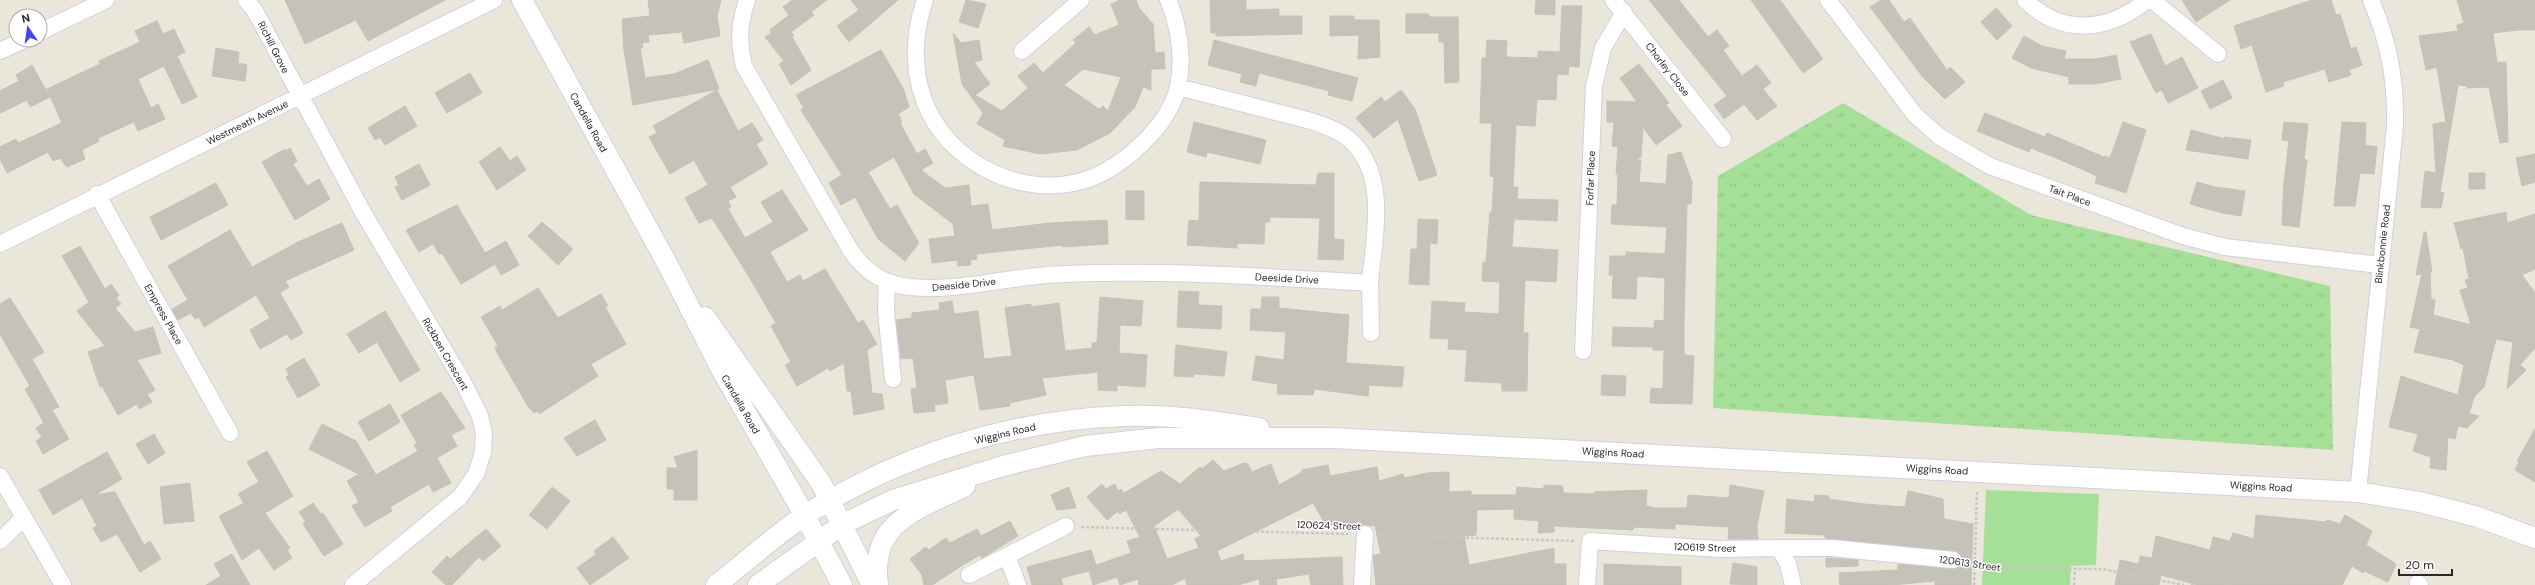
<svg xmlns="http://www.w3.org/2000/svg" width="2535" height="585" font-family="'DM Sans',sans-serif">
<style>
.grass{fill:#a6df98}
.park{fill:url(#park-tufts)}
.building{fill:#c5c2ba;stroke:#c5c1b4;fill-rule:evenodd}
.lines{fill:none;stroke-linecap:round;stroke-linejoin:round}
.minor-casing{stroke:#d0d0e1;stroke-width:18}
.tertiary-casing{stroke:#d0d0e1;stroke-width:22}
.path{stroke:#c7c7c7;stroke-width:2.5;stroke-dasharray:3 2;stroke-linecap:butt}
.minor{stroke:#fff;stroke-width:16}
.tertiary{stroke:#fff;stroke-width:20}
.labels{text-anchor:middle;stroke-width:3;stroke-linejoin:round;paint-order:stroke}
.street-label{font-size:10px;fill:#282828;stroke:#fff}
</style>
<defs>
<pattern id="park-tufts" width="24" height="20" patternUnits="userSpaceOnUse"><rect width="24" height="20" fill="#a6df98"/><path d="M3 7l-1-3M5 7V3M7 7l1-3M15 17l-1-3M17 17v-4M19 17l1-3" fill="none" stroke="#8fbf83"/></pattern>
</defs>
<rect width="100%" height="100%" fill="#eae6da"/>
<!-- grass -->
<path class="grass" d="M1986,490l113,4 -3,71 -25,1 -1,19h-88z"/>
<!-- park -->
<path class="park" d="M1843,103l188,112 299,71 3,164 -620,-42 5,-232z"/>
<!-- building -->
<path class="building" d="M285,0h160l-77,41 -12,-21 -51,24z
M648,0h73l-4,16 3,20 -36,7 -2,-11 -34,3 1,7 -7,1 1,5h-3l5,30 29,-4 34,-14 11,29 -86,16 -9,-55 -2,-31 28,-3z
M792,0h35l-16,12 3,3 -23,17 3,3 -2,2 19,33 -20,15 -12,-21 5,-3 -19,-24 6,-3 -1,-4 19,-15 -6,-8z
M851,0h47l-49,42 -12,-16 22,-16z
M966,0l20,4 -8,24 -19,-6z
M1121,0h15l3,8 14,16 2,29 9,-1 1,17h-14v21l-8,-3 -8,20 -25,26 -33,17 -37,4 -37,-8 2,-6 -28,-16 6,-11 -21,-29 -9,-51 8,10 18,-3 3,20 -8,2 16,22 -15,11 27,16 26,-23 -10,-12 16,-13 9,10 33,-30 -3,-3 16,-13 6,8 24,-10 -8,-21zM1083,69l38,8 -13,34 -5,-5 -4,3 -35,-24z
M1210,0h36v10l33,-1v7h23v18l-86,2v-3h-5z
M1536,0h19v15l-20,-1z
M1649,0h30l29,37 9,-7 12,16 -6,4 19,26 15,-11 14,18 -8,6 14,17 -20,14 -13,-16 -20,15 -10,-14 13,-9z
M1751,0h29l43,59 -20,14z
M1881,0h8l15,22 6,-4 37,52 3,-3 15,15 -20,17 -23,-23 -52,-69z
M2182,0h48l-34,22z
M2312,0h19l5,15 4,-1 11,35 5,-2 6,18 -13,5 2,5 -22,7 -4,-13 -42,13 1,4 -18,6 -14,-47 -11,4 -7,-23z
M2457,0h78v30h-16l-26,3 4,30 9,-1 2,80 -8,1 -11,-56 -22,1v-2l-9,-1 -18,107 4,1 -3,15 -20,-1 4,-36 11,2 -3,-49 13,-2 -9,-55 -11,3 -7,-34 39,-5 -1,-6 7,-2z
M1562,6h20l-3,61 -10,-1 -1,9 -11,-1 -1,26 -19,-1 -2,27 -19,-1 -3,62h5l-1,12 41,1 -1,21 -43,-2 -2,28 46,3 -2,32 -31,-2 -2,53h5l-1,58h-25v-8l-37,-2 2,-31 -19,-1 1,-10 -19,-1 2,-37 33,2 -1,9 35,2 1,-32 -18,-1 1,-19 3,1 4,-51h2l2,-35 -4,-1 2,-53h-12l2,-65h4l1,-18 20,1 -1,16 32,1v-7l22,1z
M1996,8l16,18 -15,14 -16,-18z
M1406,14h23v3h29l1,65 -14,1 -1,-41h-5v-9h-33z
M1330,16h24v4h25l1,37 -22,2 1,-24 -29,1z
M157,21l6,13 11,-5 11,23 -8,4 20,41 -15,7 -18,-38 -26,13 13,29 7,-4 7,15 -27,12 -4,-9 -36,16 1,3 -17,9 3,9 -18,8 -7,-9 -7,3 -5,-9 -41,21 -7,-14v-12l16,-8 2,4 44,-20 -15,-34 53,-25 -1,-3 41,-19 -5,-11z
M2151,34l14,32 17,-9 16,31 -30,15 -6,-13 -6,3 -26,-51z
M2024,36l18,10 24,5 -2,8h32l20,-4 5,24 -26,5h-26v-7l-38,-9 -19,-10z
M1214,40l144,38 -6,23 -24,-6 1,-4 -70,-18 -3,13 -16,-4 2,-8 -34,-9z
M216,48l23,4 -1,11 9,2 -2,16 -33,-5z
M881,50l23,40 5,17 -11,7 4,8 -2,1 17,31 8,-5 8,14 -12,7 24,18 24,-3 2,21 17,-2 4,26 58,-7 57,-3 1,24 -45,3v-2l-87,9 1,5 -7,1 1,5 -13,1 -1,-6 -25,3 -3,-24 26,-3 -2,-12 -39,-30 -20,-37 -26,15 22,37 7,-4 22,38 -14,18 -27,-22 -23,-42 -14,8 -12,-22 13,-8 -41,-65 3,-2 -8,-13z
M1639,64l30,39 -3,2 16,21 -26,19 -13,-18 -2,30 -6,4 6,-1 -2,22 27,2 2,-29 13,-3 11,30 -1,22h-4l-3,118v33l10,1 -2,48 -42,-1 1,-15 12,1 1,-39h-11v-3l-41,-1 1,-19 41,1 1,-8 9,1 1,-43 -28,-2 -1,23 -24,-1 1,-23h-4l1,-19h16v-4l39,2 2,-27 -56,-3 1,-19h5l1,-32 -2,2 2,-28 -6,-1 2,-24h-7v-21l30,1 -17,-24z
M32,65l18,32 -20,10 -3,-7 -27,13v-22l19,-10 -3,-6z
M470,73l12,20 -35,20 -12,-20z
M2223,80l9,18 -22,11 -9,-18z
M717,90l21,41 14,-8 11,17 -7,4 12,20 -38,23 6,10 -8,4 3,6 -3,2 17,29 28,-16 -12,-20 21,-12 26,40 -38,22 17,30 13,-7 3,6 22,-12 33,54 5,-3 14,24 -10,6 5,43 10,1 2,15 -30,6 -3,-24h-4l-3,-28 -14,8 -2,-3 -31,18 -12,-21 6,-3 -20,-36 5,-3 -28,-48 -36,-57 -13,5 -14,-25 23,-13 -14,-25 -24,14 -21,-37 8,-4 -4,-7z
M1401,90l14,19 22,66 -18,6 -21,-62 -24,19 -18,-20 25,-21 4,5z
M405,106l12,20 -32,19 -5,-8 -5,3 -7,-12z
M1985,113l60,24 2,-4 57,24v-1l6,2 13,-36 23,8 -20,63 -31,-10 2,-7 -36,-16 -30,-12 -2,4 -52,-21z
M1194,122l72,18 -6,24 -53,-12 -1,5 -19,-5z
M2284,122l24,2 -4,35 3,1 -8,67 -17,-2 2,-43 5,-41 -7,-1z
M2342,122l24,1 -1,22 12,2 -3,27 -14,-1 -5,33h-21z
M2191,130l34,9 -1,-2 27,3 -3,19 -62,-9z
M500,147l10,14 7,-5 9,14 -29,20 -18,-28z
M290,148l7,13 -4,3 14,22 12,-7 11,20 -35,21 -33,-58 23,-13 1,2z
M2535,154v28l-13,4 -6,-28z
M419,164l11,21 -28,15 -7,-13 4,-2 -4,-8z
M1318,173h16v66l10,1 -1,20 -25,-1 2,-41 -50,-1v5h-5l-1,22 -27,-1v5l-50,-3 2,-25 10,1 1,-39 116,3z
M2469,173h16v16h-16z
M2197,182l18,5 30,4 -4,25 -19,-3 -32,-9z
M216,183l12,22 -67,35 -11,-23z
M1126,191h18v29l-18,-1z
M457,205l28,48 21,-12 13,24 -18,10 -6,-11 -34,20 -19,-31 -3,1 -6,-10 -14,8 -13,-22z
M2506,212l1,11 28,-9v55l-13,6 13,18v55l-15,17 6,5 -19,19 6,-47 -17,-3 -12,48 -10,10 -5,17 10,2 -12,12 -9,-2 -3,13 -7,-2 -2,33 -16,-2 1,-11 -18,-6 5,-17 -29,-7 12,-51 57,19 6,-30 -11,-5 -39,-8 6,-23 -10,-2 12,-53 -6,1 8,-43h2l6,40h-2l1,27 4,1 -2,15 38,10 -11,-35 8,-2 -3,-8 4,-1 -6,-31 -2,1 -7,-26z
M1418,219l20,1 -1,24 -7,-1 -1,42 -20,-1 2,-35h6z
M542,222l31,27 -15,16 -30,-29z
M342,223l12,27 -69,31 4,6 -9,6 23,40 -12,7 -4,-6 -27,15 -10,-19 20,-12 -14,-23 -52,32 -5,-10 -4,2 -4,-6 -13,7 -6,-11 16,-9 -20,-34 62,-36 22,37 46,-25z
M80,246l25,43 6,-5 8,11 -3,3 5,6 -6,4 20,24 18,-5 8,26 -24,7 18,30 -8,4 5,8 -13,7 -2,-5 -19,11 -16,-29 -2,1 -12,-35 17,-6 -28,-35 12,-9 -27,-46z
M538,288l20,30 43,-24 7,12 -3,1 21,37 -35,20 7,12 -59,38 -1,-3 -4,2 -7,-8 -28,-49 -4,-8 3,-2 -17,-29 19,-11 2,4z
M1179,291l20,1 -1,13 24,1 -1,23 -44,-2z
M1100,297l43,4 -2,25 -21,-1 -1,28 28,2 -2,32 -28,-2v6l-19,-1v-18l-56,6 4,17 -37,8 1,3 -30,4 -6,-35 -29,5 3,23 -14,2 1,6 -21,2 -3,-24 6,-1 -4,-30 -12,1 -5,-39 16,-2v-5l28,-3 -1,-7 13,-2 2,13 24,-3 6,48 28,-3 -7,-48 26,-4v3l28,-4 6,48 27,-3v-5h5z
M1262,297h17v11l70,7 -3,48 58,4 -2,20 -33,-2 -1,11 -54,-7 -1,6 -36,-1 1,-10 -26,-4 4,-24 28,4 2,-28 -36,-2 1,-21h10z
M10,298l34,54 -12,7 27,48 -7,3 17,29 -26,15 -7,-13 6,-4 -6,-9 8,-5 -19,-34 5,-3 -30,-52v-30z
M385,311l35,59 -20,12 -23,-40 -18,11 -12,-19z
M1176,345l51,7 -3,24 -30,-2 -1,3 -19,-1z
M304,358l16,27 -22,13 -12,-21 3,-1 -3,-7z
M1602,375l24,1 -1,20 -24,-1z
M441,392l24,36 -14,7 6,11 -20,12 14,25 -18,9 -4,-8 -39,23 2,4 -27,16 -13,-21 7,-4 -12,-21 12,-7 -50,-25 13,-25 34,17 20,34 42,-24 -4,-6 3,-2 -16,-28z
M390,404l10,18 -31,19 -11,-19z
M595,420l11,20 -29,16 -13,-18z
M2535,429v53l-20,-12 4,-8 -2,-1z
M154,434l11,19 -17,11 -12,-20z
M697,450v50h-23v-11h-7v-21h11l-4,-11z
M267,451l26,45 -28,17 25,35 -3,2 5,8 -18,12 -15,-22 -17,12 -23,-44 25,-13 -6,-9 21,-12 -12,-20z
M107,452l15,27 -27,16 20,-3 29,53 6,-4 11,18 -21,13 -23,-38 -16,8 -8,-14 4,-2 -15,-28 -29,17 -14,-25z
M1213,460l11,11 20,-8 4,1 4,8 19,-8 8,21 23,-13v-2l26,-5 2,11 47,-9 2,14 24,-7 1,4 23,-5 22,-1v20l22,-1v4h45l1,-8 27,2v-4l19,1v7l31,1v-2l53,-2 -1,16 9,2h32l1,-13 41,3 1,-13 34,6 -7,35 1,13h-30l1,-12 -54,-3v5l-42,-2v3l-79,-4v6l-16,1 1,-12 -25,-2v-10l-37,1 -1,25 -12,1 5,29 85,-17v16h12v21h-190l-3,-30 8,-1 -6,-28 -10,-1 -18,4 -1,-6 -23,3 -1,-8 -9,-15 -96,48 4,10 22,-7 1,7 98,-4 1,28h-32l-2,-11 -33,5 1,6h-17l-1,-6 -21,6h-51l-2,-7 -13,7h-33l-1,-6 -18,6 -3,-8 -24,8 -4,-14 -28,7 2,7h-31l-5,-18 64,-17 5,15 35,-12 -4,-12 13,-4 -14,-27 -7,4 -1,-3 -11,9 -20,-23 15,-13 4,5 9,-5 3,7 3,-2 3,4 37,-22 19,13 20,-17 2,2zM1178,509l23,27 -6,3 4,9 -32,11 -13,-33z
M190,483l4,38 -30,3 -4,-37z
M552,487l18,14 -23,28 -18,-14z
M1069,487l7,21 -19,2 -6,-15z
M1908,491l35,8 1,20 29,5 -2,61h-36v-4l-43,4h-52l-1,-12 59,-3v-6l54,5 8,-3 2,-10 -8,-5 -129,-13v-3l-40,-2 2,-34 27,3 1,-7 14,1v3l35,5 41,3z
M313,503l8,11 2,-1 20,31 -19,12 -21,-32 3,-2 -7,-10z
M2256,515l70,7 1,-2 13,4 5,-9 27,16 -6,14 30,19 -8,18 -24,-11 -1,2 -11,-7 -10,19h-144l-37,-10 -2,10h-44l5,-25 19,4 1,-8 12,2 4,-22 54,14 3,-13 17,4 3,-8 21,6z
M1010,521l8,15 -36,22 -2,-3 -17,10 -31,20h-8l-2,-10 -12,-16 16,-12 3,3 17,-12 4,5 27,-14 4,7z
M486,529l15,17 -18,15 -4,-4 -27,28h-6l-14,-13 15,-16 3,3z
M613,537l16,21 -39,27 -13,-17 19,-14 -2,-3z
M232,554l18,31h-44l15,-9 -7,-12z
M1826,558l32,2v6l-32,1z
M1733,563l24,4v18l-27,-1z
M1604,564l77,3v18h-77z"/>
<g class="lines">
<defs>
<path id="minor" d="M246,0l9,11 109,203 98,166 18,36 4,17 -1,19 -7,22 -16,23 -107,88
M747,0c-8,24 -9,41 -3,66l107,185c14,21 35,34 60,36 51,5 103,-12 154,-13 102,-4 204,3 305,9 4,-46 19,-108 -20,-143 -11,-10 -25,-14 -39,-19l-133,-34
M925,0c-13,37 -13,79 5,114 28,53 93,83 152,67 38,-11 88,-55 96,-95 6,-27 1,-61 -10,-86
M1613,0l110,139
M1828,0l87,115 25,22 50,29 193,70 42,11 155,18
M2025,0c37,36 83,32 122,0
M2152,0l66,54
M40,32l66,-32
M0,51l24,-11
M1022,51l59,-51
M97,194l133,239
M0,244l494,-244
M887,282l-1,29 7,68
M1370,283l1,50
M1583,351l11,-265 9,-38 21,-36
M0,476l63,109
M2358,492l37,-366c1,-47 -6,-83 -24,-126
M0,541l23,-23
M1779,548h53l121,12
M1007,556l11,29
M969,575l97,-49
M2418,583l2,2
M1362,585l3,-51
M1587,585l3,-44 130,8 59,-1 9,16 5,21"/>
<path id="tertiary" d="M522,0l146,265 53,104 84,147 37,69
M705,317l116,166 51,102
M716,585c30,-23 59,-50 91,-71 94,-60 205,-94 317,-98 45,-2 90,5 135,12
M758,585l85,-61 50,-24 110,-34 82,-20 74,-8h174l1025,54 62,10 58,15 57,21
M878,585c-9,-64 40,-75 87,-99"/>
</defs>
<!-- minor casing -->
<use href="#minor" class="minor-casing"/>
<!-- tertiary casing -->
<use href="#tertiary" class="tertiary-casing"/>
<!-- path -->
<path class="path" d="M1081,527l267,7
M1381,535l193,6
M1969,563l25,5 108,1 82,16
M1974,585l3,-95
M2074,585l1,-16
M2191,585c15,-7 28,-12 42,0"/>
<!-- minor -->
<use href="#minor" class="minor"/>
<!-- tertiary -->
<use href="#tertiary" class="tertiary"/>
</g>
<g class="labels">
<!-- street labels -->
<g class="street-label">
<text transform="translate(274 47) rotate(63)" y="4">Richill Grove</text>
<text transform="translate(1668 69) rotate(52)" y="4">Chorley Close</text>
<text transform="translate(247 122) rotate(-26)" y="4">Westmeath Avenue</text>
<text transform="translate(589 122) rotate(61)" y="4">Candella Road</text>
<text transform="translate(1590 178) rotate(-88)" y="4">Forfar Place</text>
<text transform="translate(2070 195) rotate(20)" y="4">Tait Place</text>
<text transform="translate(2382 244) rotate(-84)" y="4">Blinkbonnie Road</text>
<text transform="translate(1287 278) rotate(3)" y="4">Deeside Drive</text>
<text transform="translate(964 284) rotate(-6)" y="4">Deeside Drive</text>
<text transform="translate(164 314) rotate(61)" y="4">Empress Place</text>
<text transform="translate(446 354) rotate(60)" y="4">Rickben Crescent</text>
<text transform="translate(741 404) rotate(60)" y="4">Candella Road</text>
<text transform="translate(1005 433) rotate(-13)" y="4">Wiggins Road</text>
<text transform="translate(1613 452) rotate(3)" y="4">Wiggins Road</text>
<text transform="translate(1937 469) rotate(3)" y="4">Wiggins Road</text>
<text transform="translate(2261 486) rotate(3)" y="4">Wiggins Road</text>
<text transform="translate(1329 525) rotate(2)" y="4">120624 Street</text>
<text transform="translate(1705 547) rotate(2)" y="4">120619 Street</text>
<text transform="translate(1970 563) rotate(8)" y="4">120613 Street</text>
</g>
</g>
<!-- north arrow -->
<g transform="translate(28 28) rotate(347)"><circle r="19" fill="#ffffff" stroke="#a9a9a9"/>
<path d="M0-3L7 15L0 10L-7 15Z" fill="#4048f1"/>
<text y="-6" font-size="11" font-weight="bold" text-anchor="middle" fill="#282828">N</text>
</g>
<!-- scale -->
<path d="M2399 569v6h53v-6" fill="none" stroke="#282828" stroke-width="2"/>
<text x="2405" y="569" font-size="12" fill="#282828" stroke="#ffffff" stroke-width="3" paint-order="stroke">20 m</text>
</svg>
